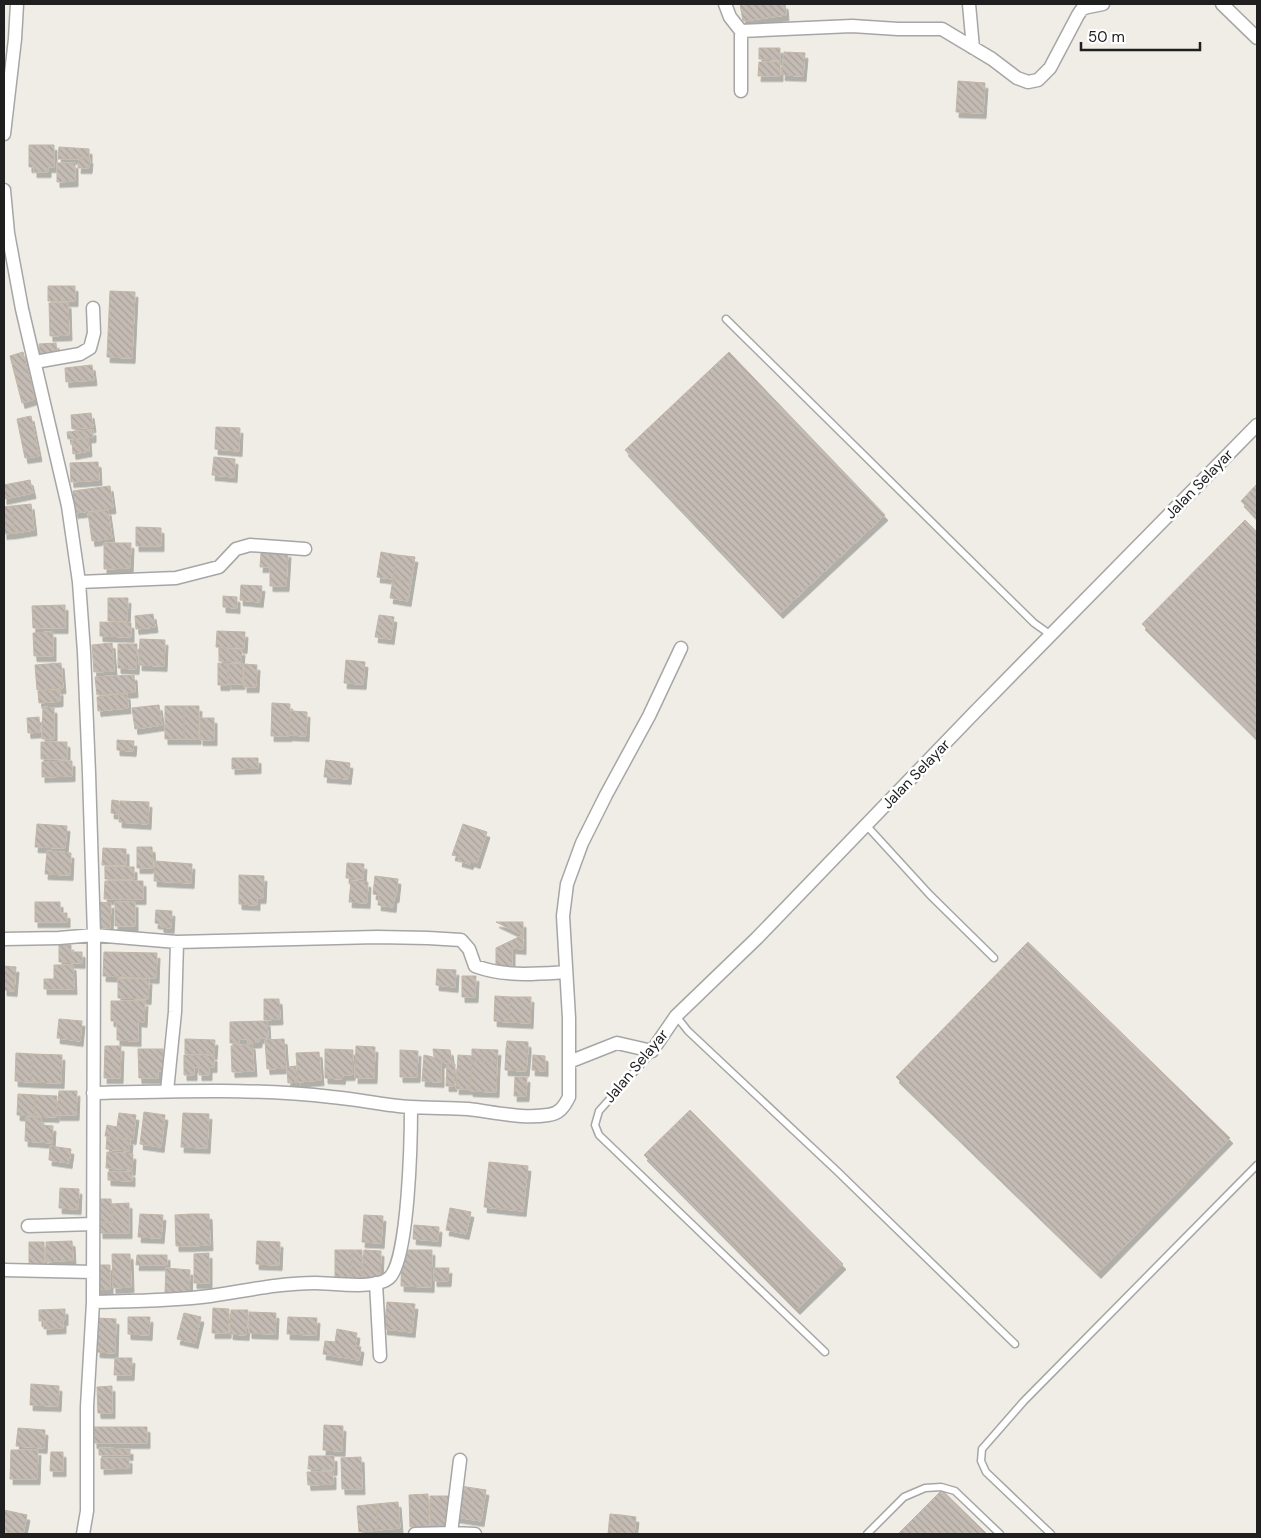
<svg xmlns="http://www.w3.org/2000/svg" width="1261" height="1538" font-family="'DM Sans',sans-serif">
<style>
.building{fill:url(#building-back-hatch);stroke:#c1b5a7;filter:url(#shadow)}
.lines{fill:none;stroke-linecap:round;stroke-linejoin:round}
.service-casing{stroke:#a6a6a6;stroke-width:9}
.minor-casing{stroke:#a6a6a6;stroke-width:15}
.service{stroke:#fff;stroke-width:6}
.minor{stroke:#fff;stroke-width:12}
.labels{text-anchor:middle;stroke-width:5;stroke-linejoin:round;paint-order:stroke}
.street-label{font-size:15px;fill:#1f1f1f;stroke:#fff}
</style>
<defs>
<pattern id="building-back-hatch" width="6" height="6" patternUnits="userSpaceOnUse" patternTransform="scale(1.25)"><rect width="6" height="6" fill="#c4bcb4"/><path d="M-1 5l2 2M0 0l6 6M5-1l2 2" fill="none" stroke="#a8a19a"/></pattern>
<filter id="shadow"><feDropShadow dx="3" dy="5.5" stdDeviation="0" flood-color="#0004"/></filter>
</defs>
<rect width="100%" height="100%" fill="#efede5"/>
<!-- building -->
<path class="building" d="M740,4h45l1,11 -43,6z
M759,48h21v12l-21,-1z
M784,52l21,1 -2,23 -21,-1z
M759,62h21v14h-22z
M958,81l27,2 -2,30 -27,-1z
M29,145h25v22h-6v5h-14v-5h-5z
M59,147l30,2v8h-11v2h-20z
M79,158h11l-1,10h-11z
M57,163h18v18l-18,1z
M48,286h27v15h-27z
M110,291l25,1 -3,66 -25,-1z
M49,303h19l1,32 -19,1z
M56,343l1,11 -17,1 -1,-11z
M23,352l12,47 -13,4 -12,-47z
M729,352l156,163 -105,98 -155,-163z
M92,365l2,15 -28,2 -1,-14z
M91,413l2,14 -21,2 -1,-14z
M31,416l8,40 -14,2 -8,-39z
M216,427l24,1 -1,23 -24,-2z
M93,430v7l-25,2 -1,-7z
M88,438l1,13 -16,3 -1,-13z
M214,457l21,2 -1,18 -22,-2z
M98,462l1,18 -28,2 -1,-19z
M30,480l3,13 -29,6v-14z
M1257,484v34l-16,-17z
M110,486l3,22 -38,5 -2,-22z
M31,504l3,26 -19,3 -3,-27z
M12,506l3,27 -11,1v-27z
M108,510l4,28 -20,3 -4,-28z
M1245,520l12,12v206l-115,-114z
M136,527l25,1v18h-25z
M104,543h27l-1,25 -26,1z
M271,552h17l-2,34h-16v-19h-10l1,-14 10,1z
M381,552l16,3 -4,24 -16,-2z
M397,555l18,2 -4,25 -18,-3z
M393,579l18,3 -3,19 -18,-3z
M241,585l21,1 -2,16 -20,-2z
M223,596l14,1v11l-14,-1z
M108,598h20l-1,23h-19z
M65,605v23h-32l-1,-22z
M153,614l2,13 -19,2 -1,-13z
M379,615l15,2 -3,22 -16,-2z
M100,622l31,1v14l-31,-1z
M217,631l28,1 -1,16 -28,-1z
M53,632v24h-19l-1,-23z
M140,639l25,1 -1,26 -25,-1z
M112,643l2,28 -20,1 -2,-27z
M118,644h19l-1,25 -18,-1z
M219,648l23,2 -1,12 -22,-1z
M346,660l19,2 -2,22 -19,-1z
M61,663l2,25 -26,2 -2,-25z
M218,663l10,1 -1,21h-9z
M229,664h14l-1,20h-14z
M244,664l13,1 -1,22h-12z
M134,675l1,17 -38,3 -2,-18z
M60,690v11l-21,2 -1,-12z
M127,694l1,14 -30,3 -1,-14z
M272,703l18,1 -1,32h-18z
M159,705l3,20 -27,4 -3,-21z
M165,706h19v33h-19z
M184,706h15l-1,33h-14z
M43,707l11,1v31h-12z
M291,711l16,1 -1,24 -17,-1z
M39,717l1,15 -12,1 -1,-15z
M200,718h14v22h-14z
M117,740l17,1 -1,10 -16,-1z
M41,742h26v17h-26z
M232,758h26v10l-26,1z
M326,760l24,3 -2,16 -24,-2z
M72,761v15l-30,1v-15z
M112,800l7,1 -1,13 -7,-1z
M120,801l29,1 -1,22 -29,-2z
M37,824l30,2 -2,22 -30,-1z
M463,824l24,8 -10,31 -6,-2 -1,3 -11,-3 1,-4 -8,-2z
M137,847h15l1,21h-16z
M103,848l23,1v16h-24z
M47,851l24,2 -1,22 -25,-1z
M155,861l37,3 -1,19 -37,-2z
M347,863l17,1 -1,15 -17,-1z
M105,867h29v12h-29z
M239,875l25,1 -1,22h-6v7l-18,-1z
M375,876l23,3 -2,18h-2l-1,10 -15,-2 1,-10 -6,-1z
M105,881h38v18h-39z
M351,881l17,1 -1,21 -18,-1z
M35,902h25v11h7v9h-32z
M97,902l14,1 -1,25h-14z
M115,902h20v24h-20z
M156,910l16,1 -1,17 -10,-1v-3l-6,-1z
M496,922h27v13z
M523,935v14l-11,-1v18h-16v-18z
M1028,942l202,196 -132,135 -202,-196z
M59,945h12v7h11v11l-23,-1z
M104,952l53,1 -1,25 -53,-2z
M54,965h19l1,24h-30v-10h10z
M4,966l12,1 -2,24 -10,-1z
M437,969l19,1 -1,17 -19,-2z
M462,976h14l-1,21h-13z
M118,979h31l-1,20 -30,-1z
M495,996l15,1 -1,25 -15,-1z
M510,997h21l-1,26 -21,-1z
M264,999h15l1,20 -16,1z
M111,1001h34l-1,21 -6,-1v20l-21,-1v-19h-6z
M59,1019l23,2 -2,20 -23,-3z
M267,1021l1,17h-9v4l-11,1v-4h-9v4h-9v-21z
M185,1039l30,1 -1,14h-29z
M284,1039l2,29 -19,1 -2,-29z
M507,1041l21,1v8l-22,-1z
M252,1044l2,27 -22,1 -1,-26z
M105,1046h16l-1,32h-16z
M356,1046l19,1 -1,31h-19z
M138,1049h25v22h-5v7h-19z
M325,1049l28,1 -1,25h-9l-1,4 -17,-1z
M433,1049l17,1 2,14 -11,-2 -7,-6z
M472,1049l26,1 -1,12 -25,-1z
M506,1049l22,1 -2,21 -21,-1z
M400,1050l18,1 -1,26h-17z
M319,1052l2,28 -23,2 -2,-29z
M16,1053l16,1 -1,28 -16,-1z
M32,1054l30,1 -1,28 -30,-1z
M184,1055l30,1v11h-5v8h-10v-8h-5v8h-10z
M424,1055l13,3 4,4v20l-19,-1z
M458,1055l14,1 -2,33h-14z
M533,1055l12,1v15l-13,-1z
M472,1061l25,1 -1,30 -26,-1z
M447,1064h8l-1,22h-8z
M296,1066l1,16 -9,1 -1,-16z
M515,1077h12l-1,19h-12z
M59,1091h18l-1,24h-19z
M18,1094l17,1 -1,21 -17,-1z
M35,1095l22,1 -1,21 -22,-1z
M690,1110l153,154 -46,45 -153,-154z
M144,1112l21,3 -4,32 -21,-3z
M119,1113l17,2 -3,24 -28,-3 2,-11 10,2z
M183,1113l26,1 -2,34 -26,-1z
M26,1117l15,1v7l12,1 -1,17 -27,-2z
M107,1137l23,3 -1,11 -23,-2z
M50,1146l21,3 -2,14 -20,-3z
M107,1152l26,2 -1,16 -26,-2z
M489,1162l39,4 -5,45 -39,-4z
M108,1172h24v9l-24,-1z
M60,1188l19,1 -1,20 -19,-1z
M97,1199h14l1,23h-14z
M129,1203v30h-29v-10h13l-1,-19z
M450,1208l21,4 -5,22 -20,-4z
M140,1214l23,1 -2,23 -23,-1z
M191,1214h18l1,31 -19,1z
M191,1214v32h-15l-1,-31z
M364,1215l19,1 -2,27 -19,-1z
M414,1225l25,2 -1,14 -25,-2z
M72,1241l1,19 -27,2v-20z
M257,1241l23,1 -1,23 -23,-1z
M29,1242h15v26h-15z
M335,1250h17l-1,30h-16z
M352,1250h10l-1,30h-10z
M364,1250l17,1 -1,27h-18z
M402,1250h30l-1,37 -30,-1z
M209,1253v30h-15v-29z
M112,1254h18l1,33 -18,1z
M137,1255h30v10h-31z
M93,1265h17v24l-17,1z
M166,1268l24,2 -1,24 -24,-2z
M434,1268h15l-1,13h-14z
M387,1302l28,2 -3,28 -28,-3z
M213,1308l16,1 -1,24h-16z
M65,1309v11l-26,1v-11z
M231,1310h17l-2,25 -16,-1z
M249,1312l27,1 -1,21 -26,-1z
M184,1313l17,4 -6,26 -18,-4z
M128,1317h22l-1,18 -21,-1z
M288,1317l29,1 -1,17 -29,-1z
M98,1318l18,1 -1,34 -18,-1z
M63,1321v7l-19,1v-7z
M337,1329l20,4 -2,13 6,1 -2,13 -36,-6 2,-13 10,1z
M115,1358h17l-1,17h-17z
M31,1384l28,2 -1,20 -28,-1z
M112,1386v27h-14l-1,-26z
M324,1425l19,1 -1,25 -19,-1z
M94,1427h53v16h-53z
M18,1428l27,2 -1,18 -28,-2z
M99,1448l31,1v6h-31z
M11,1450h27l-1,29h-27z
M51,1452h12v19h-13z
M309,1456h25v14l-26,-1z
M361,1457l1,32h-20l-1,-31z
M101,1458h28v10l-28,1z
M307,1472h26v12l-25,1z
M460,1486l26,4 -2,12 -26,-3z
M942,1490l45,44h-89z
M428,1494l1,32 -19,1 -1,-32z
M430,1496h19v29l-18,1z
M458,1499l26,3 -3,19 -26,-4z
M398,1502l2,26 -22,2 -2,-26z
M376,1504l2,26 -19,2 -2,-26z
M4,1510l23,5 -4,19 -19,-2z
M610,1514l11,1 -1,19h-12z
M621,1515l15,2 -2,17h-14z"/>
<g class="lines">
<defs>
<path id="service" d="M726,319l308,304 17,12
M866,825l64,70 64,63
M676,1016l12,15 149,140 178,173
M652,1052l-53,59 -4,14 4,10 226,217
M867,1534l37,-37 21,-9 16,-1 14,4 45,43
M1051,1534l-65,-62 -5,-11 1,-12 42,-48 233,-236"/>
<path id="minor" d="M725,4l5,13 11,14v60
M969,4l4,44
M1222,4l35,34
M741,31l111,-5 46,3h44l50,30 25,19 11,4 10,-2 12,-12 28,-53 4,-6 6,-2 15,-3
M4,134l11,-95 2,-35
M4,190l4,43 14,76 46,197 11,76 5,70 5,121 5,162 -1,367 -6,105v104l-4,23
M35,362l45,-8 10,-6 4,-15 -1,-25
M79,582l97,-4 43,-11 17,-18 14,-4 55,4
M4,939l55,-1 35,-3 83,7 200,-5 51,1 33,2 8,9 6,17c30,11 60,8 91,6
M569,1062l48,-19 35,8 24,-35 81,-78 218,-226 282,-287
M167,1091l8,-79 2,-70
M93,1093c80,-2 160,-5 239,4 27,2 53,9 79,10 20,1 38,1 57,2 26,3 54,10 80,6 11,-1 16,-8 21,-18v-79l-6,-102 4,-32 15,-41 24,-48 43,-79 32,-68
M28,1226l65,-2
M4,1270l89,2
M376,1283l4,73
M93,1302c39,-1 78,-1 117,-6 35,-5 69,-13 105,-13 18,0 60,7 74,-5 20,-17 22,-142 22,-171
M451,1533l9,-73
M415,1534l36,-1 24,1"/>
</defs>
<!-- service casing -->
<use href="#service" class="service-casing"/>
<!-- minor casing -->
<use href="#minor" class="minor-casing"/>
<!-- service -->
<use href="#service" class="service"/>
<!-- minor -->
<use href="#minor" class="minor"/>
</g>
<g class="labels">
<!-- street labels -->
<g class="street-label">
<text transform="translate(1199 484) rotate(-46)" y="5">Jalan Selayar</text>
<text transform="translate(916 774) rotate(-46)" y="5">Jalan Selayar</text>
<text transform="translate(636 1066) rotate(-50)" y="5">Jalan Selayar</text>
</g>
</g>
<!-- border -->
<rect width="1261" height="1538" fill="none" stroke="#1f1f1f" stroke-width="10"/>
<!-- scale -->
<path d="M1081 42v8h119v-8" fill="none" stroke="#1f1f1f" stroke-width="2.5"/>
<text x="1088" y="42" font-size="15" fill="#1f1f1f" stroke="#ffffff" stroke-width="4" paint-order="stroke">50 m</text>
</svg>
